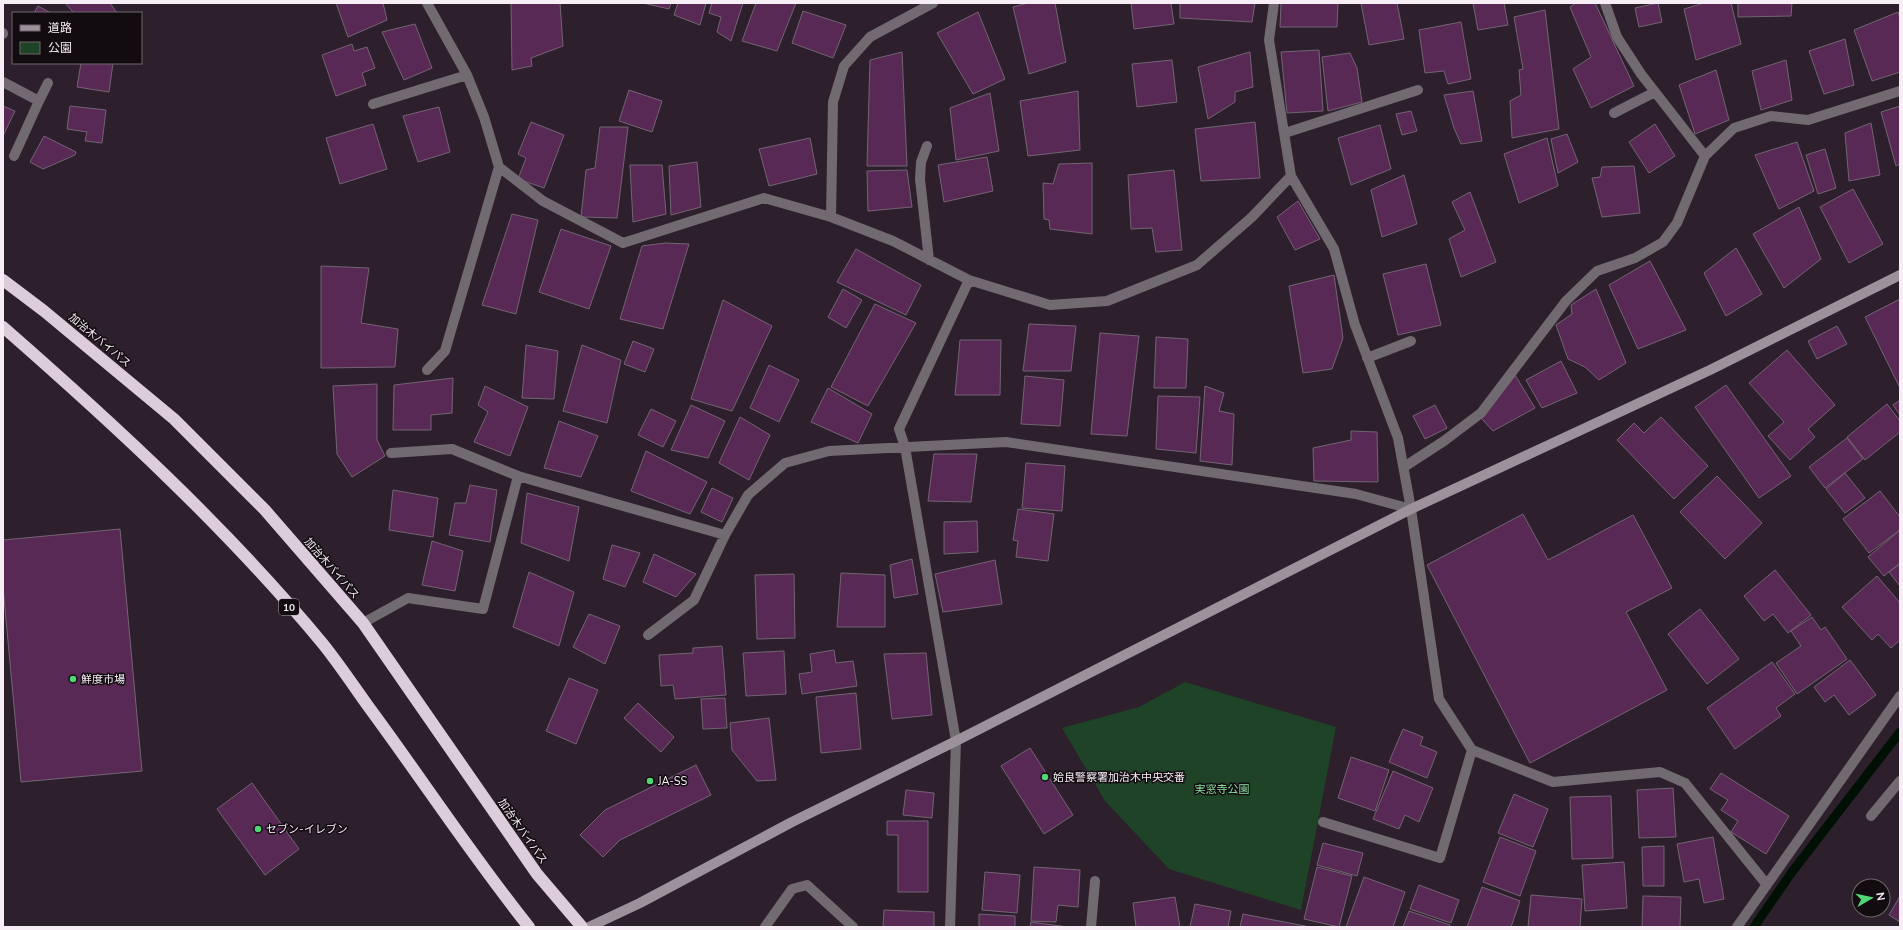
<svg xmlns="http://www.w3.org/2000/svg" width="1903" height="930" font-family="'Nunito Sans','Noto Sans JP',sans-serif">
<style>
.green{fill:#1f4327}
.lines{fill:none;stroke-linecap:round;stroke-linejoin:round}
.stream{stroke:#011004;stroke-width:9}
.building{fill:#592956;stroke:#736472}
.lane{stroke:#716a70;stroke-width:10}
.street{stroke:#716a70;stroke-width:10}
.secondary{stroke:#9d929b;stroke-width:10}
.highway{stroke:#ddccdb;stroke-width:12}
.poi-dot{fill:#50d674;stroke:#120c11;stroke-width:1.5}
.labels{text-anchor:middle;stroke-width:3;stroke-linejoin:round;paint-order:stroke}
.shield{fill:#120c11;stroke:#b2aab1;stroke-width:1}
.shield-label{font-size:10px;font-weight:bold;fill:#f6edf5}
.street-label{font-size:11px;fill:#f6edf5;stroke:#120c11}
.poi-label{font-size:11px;fill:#f6edf5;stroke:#120c11;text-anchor:start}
.park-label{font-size:11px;fill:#8cdf9c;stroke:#120c11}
</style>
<rect width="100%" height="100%" fill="#2d202c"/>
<!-- green -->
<path class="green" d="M1185,682l151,45 -35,183 -132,-41 -64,-68 -43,-73 77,-21z"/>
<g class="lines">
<!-- stream -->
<path class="stream" d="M1754,927l38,-55 108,-140"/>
</g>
<!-- building -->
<path class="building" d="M65,3h45l7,10h-43z
M336,3h47l4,17 -39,17z
M511,3h49l3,43 -32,12 1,8 -20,4z
M643,3h28l-2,6z
M678,3h28l-6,22 -26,-10z
M712,3h31l-12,38 -14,-9 4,-15 -12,-4z
M756,3h40l-19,48 -35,-10z
M1028,3h27l11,59 -37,12 -16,-67z
M1131,3h40l3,21 -40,5z
M1180,3h75l-3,19 -72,-4z
M1281,3h57l-1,24h-57z
M1361,3h36l7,36 -35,6z
M1473,3h31l4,22 -30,5z
M1576,3h19l39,83 -43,22 -18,-39 18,-12 -21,-50z
M1658,3l4,19 -23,5 -4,-19z
M1704,3h27l10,41 -45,16 -12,-51z
M1738,3h54l-1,13 -53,1z
M38,6l13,7h-17z
M1545,10l14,119 -47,9 -2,-37 11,-6 -2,-25 4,-1 -9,-52z
M803,11l43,14 -13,33 -41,-15z
M978,12l27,67 -32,15 -36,-61z
M1898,12l2,6v54l-28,9 -18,-51z
M1461,22l10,57 -23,5 -4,-13 -19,2 -6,-43z
M415,24l17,44 -28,12 -22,-48z
M1845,39l9,46 -30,9 -15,-43z
M352,44l2,7 13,-4 8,21 -13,5 4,12 -30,11 -14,-41z
M1319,50l4,61 -36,2 -6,-61z
M902,52l5,114h-40l3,-106z
M1250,52l3,35 -18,5v10l-27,17 -10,-52z
M1350,53l7,15 5,34 -34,9 -6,-54z
M1172,60l5,42 -40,5 -5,-43z
M1786,60l6,40 -31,10 -9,-39z
M81,63h32l-4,29 -32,-5z
M1716,70l13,50 -34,14 -16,-49z
M629,90l33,11 -10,31 -33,-11z
M1078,91l2,59 -52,6 -8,-55z
M1473,91l9,50 -21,3 -7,-16 -10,-33z
M990,93l9,58 -43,9 -6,-52z
M3,106l12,5 -12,25z
M70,106l36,4 -4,33 -17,-2 2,-9 -20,-3z
M1900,106v58l-4,2 -15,-54z
M439,107l11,45 -32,10 -15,-46z
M1411,111l6,20 -15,4 -6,-21z
M531,122l33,13 -20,53 -26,-9 8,-21 -8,-4z
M1255,122l5,56 -59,3 -6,-52z
M1871,123l9,52 -31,6 -4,-48z
M373,124l14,45 -47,15 -14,-46z
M1655,124l20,32 -26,17 -20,-31z
M1380,125l11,44 -40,16 -13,-47z
M600,127h28l-11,91 -36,-1 5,-47 9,-2z
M1567,134l11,28 -20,11 -7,-34z
M44,136l32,16 -1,3 -32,14 -13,-7z
M810,138l7,36 -48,12 -10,-37z
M1547,138l11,48 -39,17 -15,-49z
M1797,142l17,49 -35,18 -24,-54z
M1825,149l11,39 -18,6 -12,-39z
M987,157l6,34 -49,11 -6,-37z
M697,162l4,45 -30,8 -2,-49z
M1092,163v71l-42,-5 -1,-9 -5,-1 -1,-36 10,1 6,-20z
M630,165h32l4,49 -33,8z
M1634,166l6,47 -38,4 -10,-39 8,-1 2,-10z
M907,170l5,37 -44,4 -1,-40z
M1174,170l8,80 -26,2 -4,-24 -21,1 -3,-54z
M1404,175l13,49 -35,13 -11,-47z
M1853,189l30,55 -34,19 -29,-56z
M1470,192l26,70 -35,15 -12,-38 16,-9 -13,-28z
M1298,201l22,38 -25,11 -18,-33z
M1799,207l22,52 -37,29 -31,-54z
M512,214l26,6 -22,94 -34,-9z
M561,229l50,17 -22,63 -50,-17z
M665,243l24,1 -26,85 -43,-10 22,-73z
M1736,248l26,46 -36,22 -22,-43z
M856,249l65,36 -15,30 -69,-33z
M1650,261l36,69 -48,19 -29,-64z
M1426,264l15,61 -43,10 -15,-61z
M321,266l48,2 -8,55 37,6 -3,38 -74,1z
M1334,275l9,63 -11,31 -29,4 -14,-87z
M843,289l19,11 -16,28 -18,-11z
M1596,289l30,74 -27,17 -14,-13 -17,-8 -12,-34 16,-11 -1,-9z
M1900,299v89l-35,-71z
M723,300l49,26 -40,85 -41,-12z
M875,304l41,19 -48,83 -37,-19z
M1029,324l47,2 -5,45h-48z
M1837,326l10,18 -30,15 -9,-18z
M1100,333l39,3 -12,100 -36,-2z
M1156,337l32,2 -2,49h-32z
M960,340h41l-1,55h-45z
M633,341l21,8 -9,23 -21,-8z
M526,345l32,6 -4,48 -32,-1z
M582,345l39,15 -14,63 -44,-12z
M1787,350l48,55 -27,24 7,8 -25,23 -22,-24 16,-14 -35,-39z
M1561,361l16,32 -35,15 -16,-28z
M769,365l30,15 -20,42 -29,-14z
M1515,375l20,33 -42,23 -12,-13z
M1025,376l39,4 -4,46 -39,-2z
M453,378l-1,35 -21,2v15h-38l1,-45z
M377,384v56l8,16 -33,21 -15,-23 -4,-68z
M1726,385l65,91 -32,22 -64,-91z
M485,386l43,21 -18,49 -36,-14 14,-30 -10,-7z
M1205,386l19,7 -5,18 15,3 -2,51 -32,-4z
M828,388l44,26 -14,29 -47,-21z
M1158,396l42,1 -4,56 -40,-4z
M1900,400v15l-7,-10z
M1887,404l13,17v11l-35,28 -18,-23z
M691,405l34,16 -17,37 -37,-8z
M1435,405l12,23 -22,11 -12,-23z
M651,409l25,12 -13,26 -25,-12z
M740,417l30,18 -21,45 -30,-17z
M1661,417l47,49 -34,33 -57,-59 17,-17 10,10z
M559,421l39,15 -17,41 -37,-9z
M1351,431l26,1 1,50 -64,-1 -1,-33 38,-8z
M1847,438l16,21 -38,29 -16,-21z
M646,451l61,31 -17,32 -59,-23z
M934,454h43l-6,48 -43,-1z
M1026,463l39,3 -3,45 -40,-3z
M1845,473l20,25 -20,15 -19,-24z
M1717,476l45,47 -37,36 -45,-47z
M470,485l27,5 -7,52 -41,-7 6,-32h11z
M712,488l21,10 -11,24 -21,-10z
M393,490l45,8 -5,39 -44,-7z
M1880,491l20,26v13l-31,23 -26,-34z
M527,493l52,14 -10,54 -48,-18z
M1018,509l36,5 -6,47 -32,-4 2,-16 -5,-1z
M1523,514l25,46 85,-45 39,73 -46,24 41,78 -137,73 -103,-198z
M977,521l1,31 -34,2v-32z
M120,529l22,242 -121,11 -18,-195v-47z
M1900,530v33l-16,13 -16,-19z
M432,541l31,10 -8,40 -33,-6z
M612,545l28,8 -15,34 -22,-8z
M654,554l42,20 -20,23 -33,-15z
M912,559l6,35 -24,4 -4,-33z
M995,560l7,44 -59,8 -8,-38z
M1900,564v22l-11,-14z
M1775,570l36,45 -23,18 -15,-19 -9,7 -20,-25z
M529,572l45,20 -15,54 -46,-19z
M841,573l44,2v52h-48z
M794,574l1,64 -38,1 -2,-64z
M1877,576l23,27v37l-9,8 -13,-14 -6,6 -30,-33z
M1700,609l39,50 -32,25 -39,-50z
M589,614l31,12 -15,38 -32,-17z
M1812,617l9,13 4,-3 22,32 -50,35 -21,-31 25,-17 -10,-15z
M722,646l4,49 -51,4 -2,-14 -12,1 -2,-31 34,-2v-5z
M834,650l2,13 17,-2 4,25 -55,8 -3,-20 13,-2 -2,-18z
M784,651l2,43 -40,2 -3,-43z
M926,653l6,62 -40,4 -8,-65z
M1850,660l26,35 -27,20 -15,-20 -9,7 -11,-15z
M1772,662l23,32 -19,14 5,8 -46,33 -28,-41z
M569,678l29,12 -22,54 -30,-13z
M856,693l5,56 -40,4 -5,-56z
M725,698l2,30 -24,1 -2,-30z
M638,703l36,34 -13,15 -37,-34z
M769,718l7,62 -19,1 -25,-31 -2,-27z
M1403,729l20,8 -3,8 17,7 -10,26 -38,-16z
M1030,748l43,67 -29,19 -43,-68z
M1351,757l38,13 -14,41 -37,-13z
M696,765l15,30 -91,45 -17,17 -23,-22 25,-25z
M1393,771l40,17 -14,34 -14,-7 -6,14 -26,-10z
M1721,773l68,43 -23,38 -35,-22 7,-11 -17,-11 7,-10 -18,-11z
M252,783l47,66 -34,26 -48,-66z
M1673,788l3,49 -37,1 -2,-48z
M906,790l28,3 -2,25 -29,-3z
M1514,794l34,15 -15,38 -35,-14z
M1611,796l2,62 -41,1 -2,-62z
M887,821h41v71h-30v-57h-11z
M1500,837l36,14 -16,45 -37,-14z
M1713,837l11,62 -20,4 -5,-24 -15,3 -7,-38z
M1323,843l40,10 -6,23 -40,-11z
M1664,846v40h-21l-1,-39z
M1624,862l3,46 -42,3 -3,-46z
M1034,867l46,3 -2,37 -20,-2 -2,17 -25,-1z
M1317,867l35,9 -13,51 -35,-8z
M985,872l35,3 -3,38 -35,-3z
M1364,877l41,15 -12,35h-47z
M1419,885l40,15 -8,23 -41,-14z
M1482,887l38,14 -9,26h-44z
M1531,895l51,4 -2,28h-52z
M1643,896l38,1 -1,30h-38z
M1900,896v26l-11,-7z
M1175,897l5,30h-44l-3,-24z
M1195,904l36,7 -3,16h-38z
M884,910l50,2v15h-51z
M1409,911l41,14 -1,2h-46z
M979,914l36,2v11h-36z
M1243,914l67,13h-70z
M1031,922l37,5h-38z"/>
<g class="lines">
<!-- lane -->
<path class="lane" d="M765,927l27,-38 15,-4 46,42"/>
<!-- street -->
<path class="street" d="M427,3l40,72 17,42 15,50 44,34 80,42 141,-45 67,19 62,24 76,39 81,25 57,-4 90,-36 55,-48 39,-41 -22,-136 5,-37
M3,33v1
M3,82l36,19 9,-18
M373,104l94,-29
M1614,113l41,-21
M1285,133l133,-43
M927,146l-6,16 -1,17 9,81
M14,156l25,-55
M1705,156l29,-28 37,-12 37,4 92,-29
M1291,176l43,73 21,76 43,113 13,71 28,190 33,51 81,32 107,-10 25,11 82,102
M831,217l2,-115 11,-36 26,-29 63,-34
M1367,358l44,-17
M427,370l18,-19 54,-184
M1404,467l40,-26 37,-28 85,-112 31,-30 38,-13 28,-16 14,-19 28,-67 -64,-82 -24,-37 -12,-34
M518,476l207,59
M363,623l45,-25 75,11 35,-133 -66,-27 -61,4
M648,635l46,-35 31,-65 23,-40 37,-32 44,-12 177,-9 350,52 55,15
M1871,816l29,-35
M1323,822l117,36 32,-108
M950,927l6,-186 -51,-294 -6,-18 70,-149
M1091,927l4,-46
M1737,927l163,-231"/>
<!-- secondary -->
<path class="secondary" d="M589,927l51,-24 152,-81 164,-81 455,-232 299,-139 190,-95"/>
<!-- highway -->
<path class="highway" d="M3,280l41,31 130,108 91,91 98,113 174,251 45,53
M3,327c113,99 224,201 320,317 16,20 30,41 45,62 54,73 104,150 161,221"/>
</g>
<!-- markers -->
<g class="poi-dot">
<circle cx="73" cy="679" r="4"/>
<circle cx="1045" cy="777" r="4"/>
<circle cx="650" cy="781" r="4"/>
<circle cx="258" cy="829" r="4"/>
</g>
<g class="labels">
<!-- shield labels -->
<rect class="shield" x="279" y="599" width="20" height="16" rx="3"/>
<g class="shield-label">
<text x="289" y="611">10</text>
</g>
<!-- street labels -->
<g class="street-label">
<text transform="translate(100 340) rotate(40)" y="4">加治木バイパス</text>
<text transform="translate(332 568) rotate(49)" y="4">加治木バイパス</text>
<text transform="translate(523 831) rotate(55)" y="4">加治木バイパス</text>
</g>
<!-- poi labels -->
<g class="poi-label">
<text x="81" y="683">鮮度市場</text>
<text x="1053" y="781">姶良警察署加治木中央交番</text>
<text x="658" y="785">JA-SS</text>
<text x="266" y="833">セブン-イレブン</text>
</g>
<!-- park labels -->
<g class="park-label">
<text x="1222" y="793">実窓寺公園</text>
</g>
</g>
<!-- border -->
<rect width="1903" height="930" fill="none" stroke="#f6edf5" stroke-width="8"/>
<!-- legend -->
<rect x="12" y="12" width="130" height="52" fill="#120c11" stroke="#6d666c"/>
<rect x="20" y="25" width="20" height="6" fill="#9d929b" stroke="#6d666c"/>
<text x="48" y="32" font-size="12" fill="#f6edf5">道路</text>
<rect x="20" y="42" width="20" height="12" fill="#1f4327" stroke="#6d666c"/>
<text x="48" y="52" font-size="12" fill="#f6edf5">公園</text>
<!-- north arrow -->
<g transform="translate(1871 898) rotate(81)"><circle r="19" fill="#120c11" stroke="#6d666c"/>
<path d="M0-3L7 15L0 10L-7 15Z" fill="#50d674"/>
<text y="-6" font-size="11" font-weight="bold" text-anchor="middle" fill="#f6edf5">N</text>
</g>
</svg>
